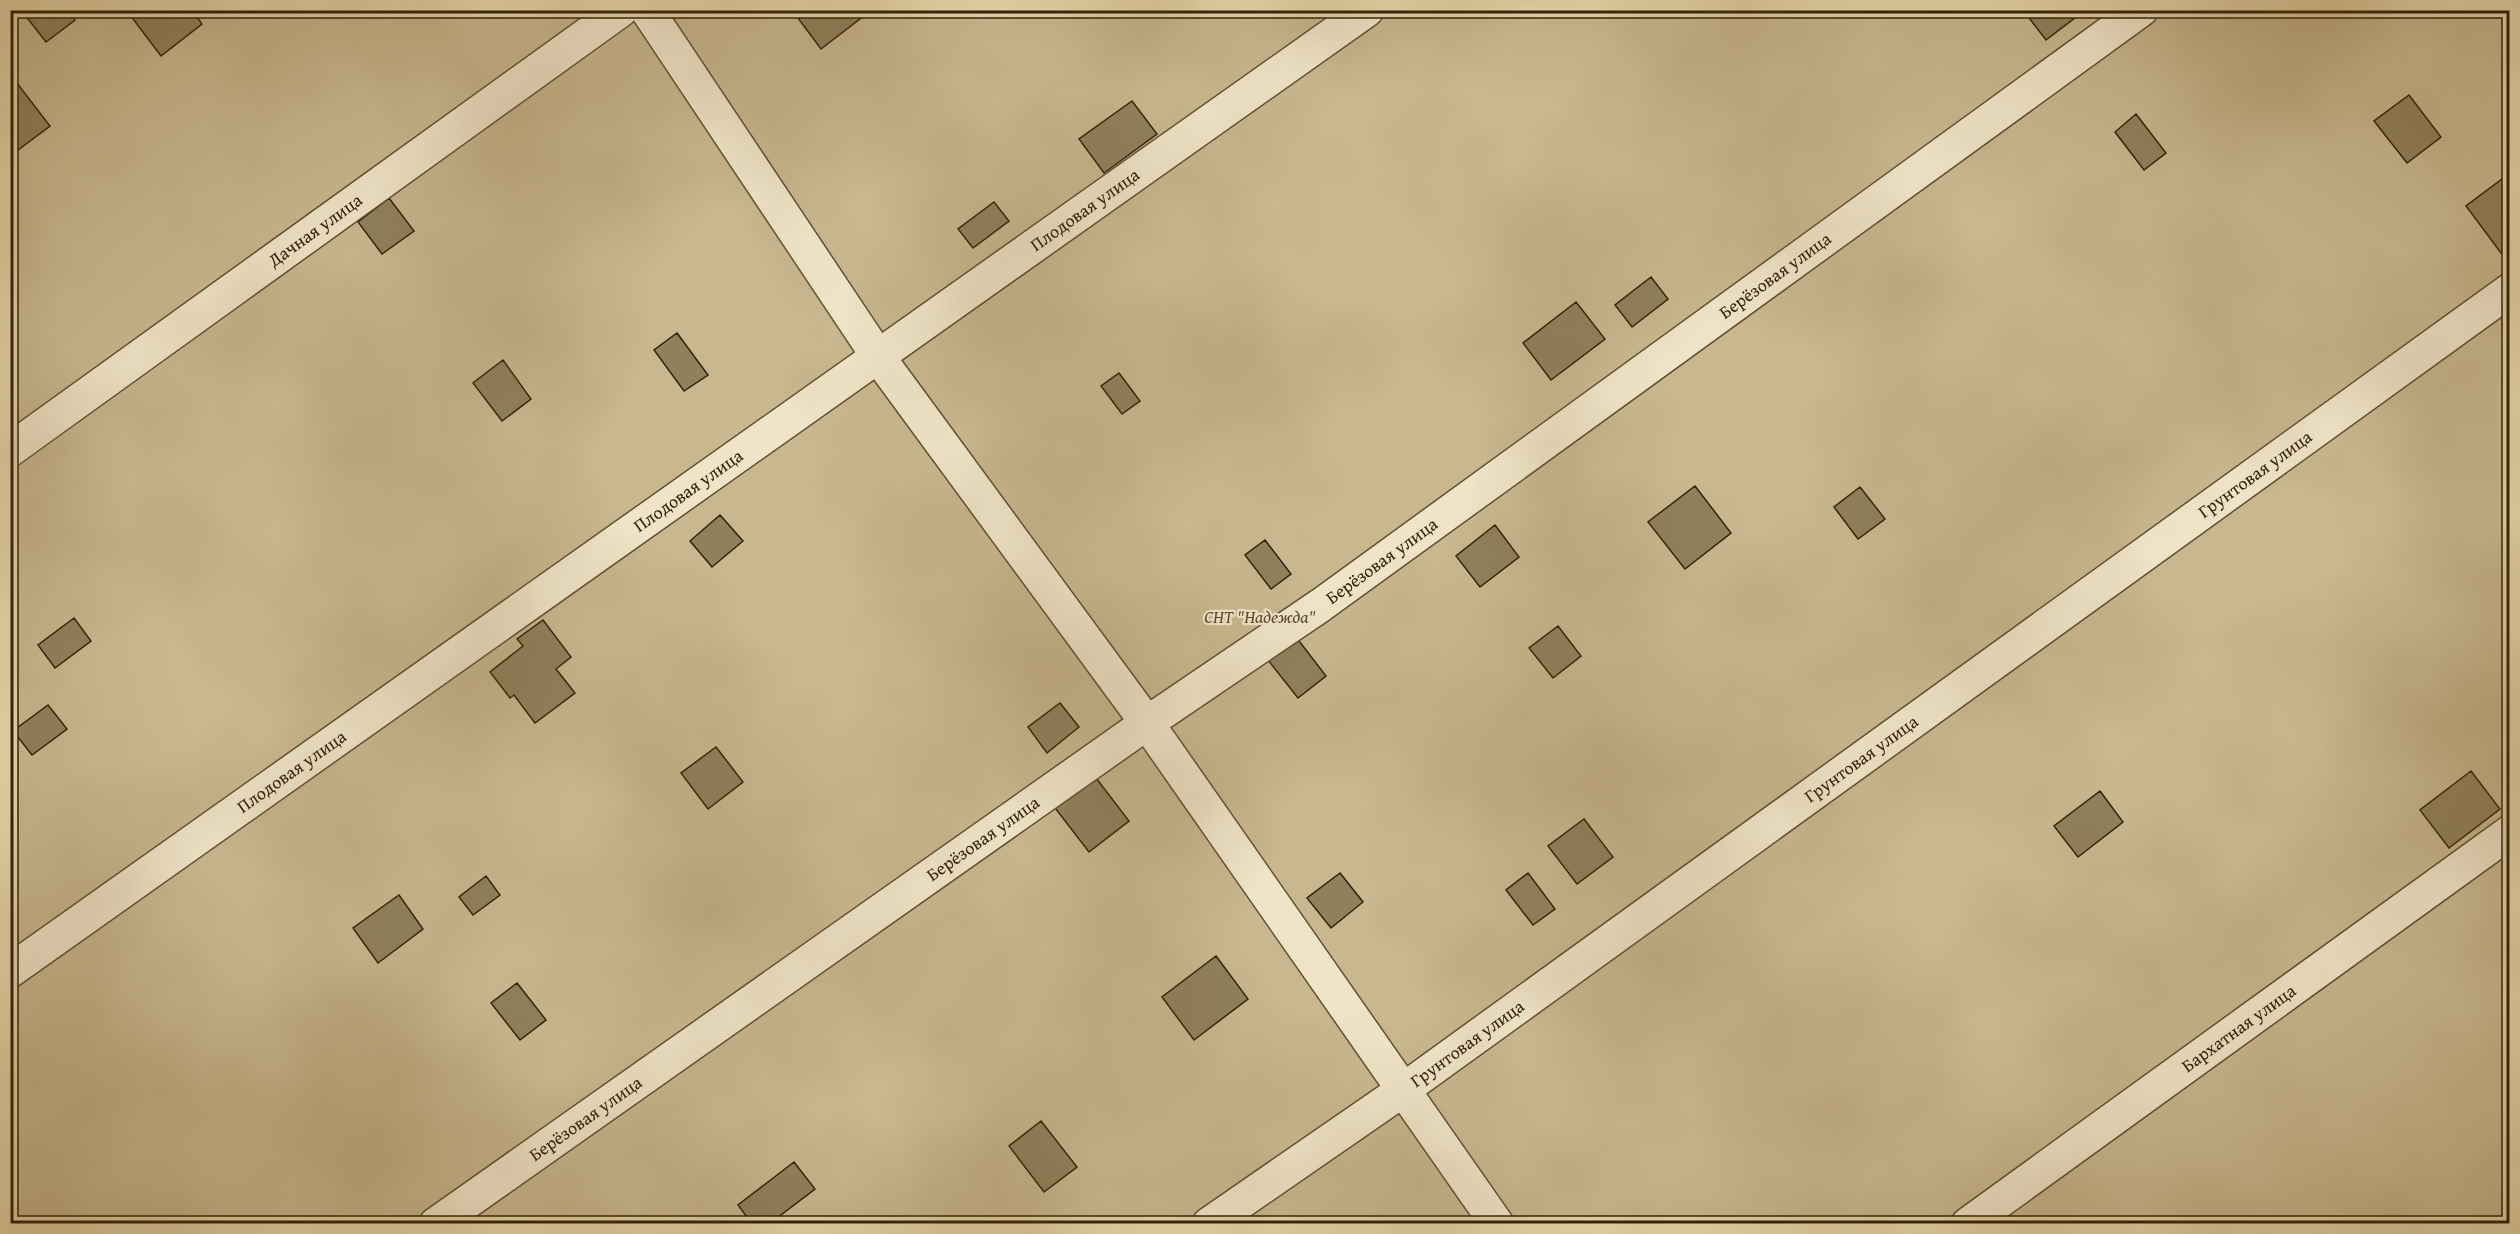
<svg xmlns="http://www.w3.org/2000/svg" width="2520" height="1234" font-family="'Gentium Book Plus',serif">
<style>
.green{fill:#c8b78f;stroke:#7e6c4c;stroke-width:1.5}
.building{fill:#90805d;stroke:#33220a;stroke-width:1.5}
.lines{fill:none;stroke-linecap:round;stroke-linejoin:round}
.minor-casing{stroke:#604f32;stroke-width:36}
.minor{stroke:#efe4c8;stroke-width:33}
.labels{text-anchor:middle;stroke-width:4.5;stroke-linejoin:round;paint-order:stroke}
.street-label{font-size:18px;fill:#33220a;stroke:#efe4c8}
.park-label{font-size:18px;font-style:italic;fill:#58472b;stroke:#efe4c8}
</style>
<rect width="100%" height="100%" fill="#e6d6aa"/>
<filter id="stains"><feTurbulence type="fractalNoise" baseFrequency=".00333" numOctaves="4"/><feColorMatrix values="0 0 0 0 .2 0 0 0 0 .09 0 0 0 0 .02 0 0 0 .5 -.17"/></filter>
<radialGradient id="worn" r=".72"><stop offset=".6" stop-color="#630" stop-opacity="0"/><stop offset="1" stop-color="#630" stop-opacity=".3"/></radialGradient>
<!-- green -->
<path class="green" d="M11,11h2498v1212h-2498z"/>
<!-- building -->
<path class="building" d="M21,10h47l7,10 -29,22z
M192,10l10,14 -41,32 -34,-45z
M792,10h63l6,8 -40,31z
M2023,10h48l5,7 -30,23z
M13,78l37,48 -36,27 -4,-5v-68z
M2409,95l32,42 -34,26 -33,-42z
M1132,101l25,33 -53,39 -25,-34z
M2136,114l30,39 -22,17 -29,-38z
M2510,173v80l-6,4 -38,-51z
M389,198l25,33 -32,23 -24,-32z
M994,202l15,19 -36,27 -15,-19z
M1651,277l17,22 -36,28 -17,-22z
M1576,302l29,37 -54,41 -28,-37z
M677,333l31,42 -24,16 -30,-41z
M503,360l28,39 -29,22 -29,-38z
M1119,373l21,28 -18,13 -21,-28z
M1695,486l36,47 -46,36 -37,-47z
M1860,487l25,32 -27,20 -24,-32z
M720,515l23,26 -31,26 -22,-26z
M1495,525l24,32 -39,30 -24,-31z
M1265,540l26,34 -20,15 -26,-34z
M74,618l17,23 -36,27 -17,-23z
M543,620l28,37 -15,12 19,24 -40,30 -21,-28 -4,3 -20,-26 33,-26 -6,-7z
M1558,626l23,30 -28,22 -24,-30z
M1293,633l33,43 -28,22 -34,-43z
M1060,703l19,24 -32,26 -19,-26z
M48,705l19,24 -35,26 -19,-24z
M716,747l27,35 -35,27 -27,-36z
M2471,771l29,38 -51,39 -29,-38z
M1093,774l36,47 -40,31 -37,-48z
M2100,791l23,31 -45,35 -24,-31z
M1584,819l29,38 -36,27 -29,-38z
M1340,873l23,29 -32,26 -24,-30z
M1528,873l27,36 -22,16 -27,-35z
M486,876l14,19 -27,20 -14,-18z
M399,895l24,34 -45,34 -25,-35z
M1216,956l32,43 -54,41 -32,-43z
M517,983l29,37 -26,20 -29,-37z
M1041,1121l36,46 -33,25 -35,-46z
M794,1162l21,27 -46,35h-17l-14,-19z"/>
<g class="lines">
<defs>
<g id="minor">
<path d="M647,10l232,348 268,365 350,501"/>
<path id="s1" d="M10,450l611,-440"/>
<path id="s2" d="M10,971l1357,-961"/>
<path id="s3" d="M436,1224l711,-501 174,-118 820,-595"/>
<path id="s4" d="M1209,1224l194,-134 1107,-800"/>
<path id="s5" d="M1968,1224l542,-392"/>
</g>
</defs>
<!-- minor casing -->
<use href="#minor" class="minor-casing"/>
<!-- minor -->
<use href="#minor" class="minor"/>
</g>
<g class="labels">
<!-- street labels -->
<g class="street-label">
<text dy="6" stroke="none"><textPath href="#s2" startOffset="1317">Плодовая улица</textPath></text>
<text dy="6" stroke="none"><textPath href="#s1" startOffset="376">Дачная улица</textPath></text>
<text dy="6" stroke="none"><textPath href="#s3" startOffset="1641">Берёзовая улица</textPath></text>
<text dy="6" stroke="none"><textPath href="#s4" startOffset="1287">Грунтовая улица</textPath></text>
<text dy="6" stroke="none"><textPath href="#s2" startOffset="831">Плодовая улица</textPath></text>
<text dy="6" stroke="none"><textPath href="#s3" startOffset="1155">Берёзовая улица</textPath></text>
<text dy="6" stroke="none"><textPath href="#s4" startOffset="801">Грунтовая улица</textPath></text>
<text dy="6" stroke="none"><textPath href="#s2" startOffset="345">Плодовая улица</textPath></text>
<text dy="6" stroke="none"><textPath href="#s3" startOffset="669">Берёзовая улица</textPath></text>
<text dy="6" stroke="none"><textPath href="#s5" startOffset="334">Бархатная улица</textPath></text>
<text dy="6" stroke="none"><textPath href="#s4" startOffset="315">Грунтовая улица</textPath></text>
<text dy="6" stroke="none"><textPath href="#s3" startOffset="183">Берёзовая улица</textPath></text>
</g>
<!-- park labels -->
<g class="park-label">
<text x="1260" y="623">СНТ "Надежда"</text>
</g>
</g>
<!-- margin -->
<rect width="2520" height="1234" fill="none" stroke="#e6d6aa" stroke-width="36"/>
<rect x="12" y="12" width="2496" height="1210" fill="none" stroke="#33220a" stroke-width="3"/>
<rect x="18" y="18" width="2484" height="1198" fill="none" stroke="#33220a" stroke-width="1.5"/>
<rect width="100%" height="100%" filter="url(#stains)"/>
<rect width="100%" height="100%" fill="url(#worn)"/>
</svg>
